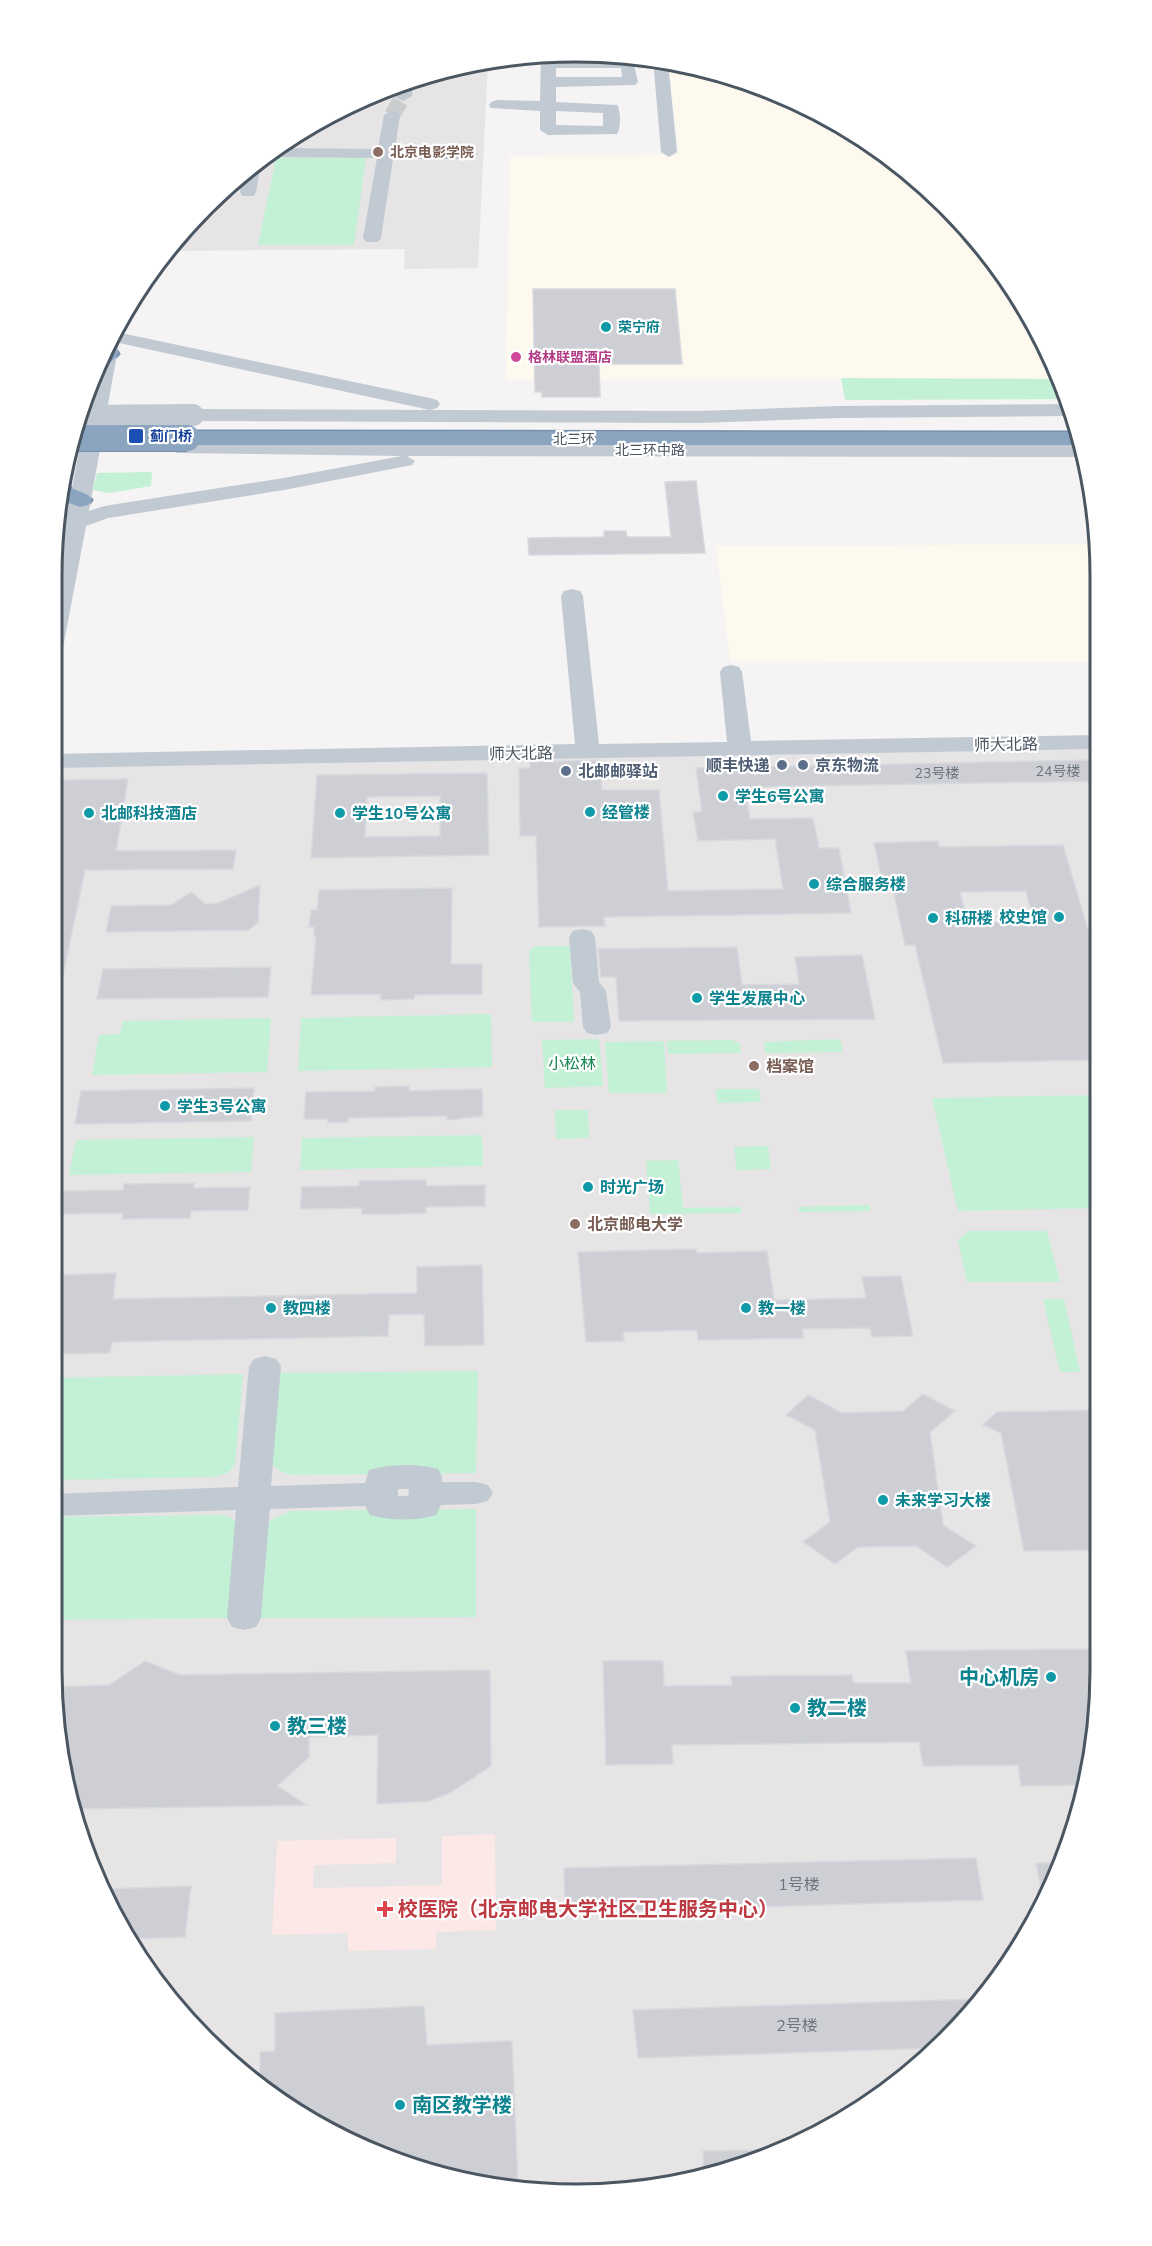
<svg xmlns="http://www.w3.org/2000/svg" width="1152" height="2246" font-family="'Nunito Sans','Noto Sans SC',sans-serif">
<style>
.commercial{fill:#fdf9ef}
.education{fill:#e6e4e5}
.medical{fill:#fce8e6}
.green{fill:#c3f1d5}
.building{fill:#cdcfd5;stroke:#d7d9de;stroke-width:1.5;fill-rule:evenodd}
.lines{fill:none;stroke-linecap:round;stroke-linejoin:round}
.minor-tunnel{stroke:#caccce;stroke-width:16;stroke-dasharray:16 8;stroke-linecap:butt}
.highway-casing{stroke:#7690ad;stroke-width:3}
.minor{fill:#c1cad2;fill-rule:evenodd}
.highway{fill:#8ba5c1;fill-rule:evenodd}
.highway-bridge-casing{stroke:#7690ad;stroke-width:28;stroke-linecap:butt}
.minor-bridge{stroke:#c1cad2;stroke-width:22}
.highway-bridge{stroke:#8ba5c1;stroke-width:26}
.education-dot{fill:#8d6e63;stroke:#fff;stroke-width:2}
.culture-dot{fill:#0f9aa8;stroke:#fff;stroke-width:2}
.hotel-dot{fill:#d1479c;stroke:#fff;stroke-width:2}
.transit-dot{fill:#1a4fb4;stroke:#fff;stroke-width:2}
.service-dot{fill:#5c6f8a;stroke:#fff;stroke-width:2}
.health-dot{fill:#e0444e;stroke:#fff;stroke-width:2}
.labels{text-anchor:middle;stroke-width:4.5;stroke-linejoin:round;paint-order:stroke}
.far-education-label{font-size:14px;font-weight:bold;fill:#785e54;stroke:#fff;text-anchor:start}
.far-culture-label{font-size:14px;font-weight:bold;fill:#0d838f;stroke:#fff;text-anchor:start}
.far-hotel-label{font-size:14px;font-weight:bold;fill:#b23c85;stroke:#fff;text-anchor:start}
.far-transit-label{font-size:14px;font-weight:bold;fill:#164399;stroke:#fff;text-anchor:start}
.far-street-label{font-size:14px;fill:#4a5661;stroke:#fff}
.number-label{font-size:14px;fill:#6b747e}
.street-label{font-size:16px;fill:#4a5661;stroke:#fff}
.service-label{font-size:16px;font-weight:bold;fill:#4e5e75;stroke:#fff;text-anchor:start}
.culture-label{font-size:16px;font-weight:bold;fill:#0d838f;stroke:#fff;text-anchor:start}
.park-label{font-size:16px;fill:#17864f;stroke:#fff}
.education-label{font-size:16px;font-weight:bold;fill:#785e54;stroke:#fff;text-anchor:start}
.near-number-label{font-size:16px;fill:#6b747e}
.near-culture-label{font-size:20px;font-weight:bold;fill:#0d838f;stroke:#fff;text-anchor:start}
.near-health-label{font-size:20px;font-weight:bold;fill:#be3a42;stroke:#fff;text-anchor:start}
.rim{fill:none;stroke:#4a5661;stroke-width:3}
</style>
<rect width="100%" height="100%" fill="#f5f3f3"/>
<!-- commercial -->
<path class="commercial" d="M668,62l44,7 96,36 88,55 97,97 69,122 -556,1 4,-224 169,-1z
M1097,544v118l-367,-1 -14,-115z"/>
<!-- education -->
<path class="education" d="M488,60l-10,208 -74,1 1,-20 -240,2 65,-69 83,-60 94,-43z
M1097,749l3,955 -17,102 -36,96 -100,139 -139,100 -164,50 -171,-6 -160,-61 -83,-60 -70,-74 -81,-151 -28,-169 1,-891 2,-12z"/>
<!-- medical -->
<path class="medical" d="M495,1834l1,96 -60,2v17l-88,2v-18l-76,2 5,-94 119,-3v25l-82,2 -1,23 129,-3v-49z"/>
<!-- green -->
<path class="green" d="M276,158h90l-12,87h-96z
M841,378l221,1 5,20 -222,1z
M152,472l-1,14 -42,7 -16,-3 4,-17z
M538,946h32l4,76h-42l-3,-70 3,-4z
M491,1014l1,53 -194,4 3,-53z
M271,1018l-4,54 -175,3 7,-40 21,-1 3,-13z
M599,1039l4,47 -58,2 -3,-48z
M838,1039l3,2 2,11 -78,1 -1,-11z
M732,1040l8,3 1,10 -73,1 -1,-13z
M664,1041l3,52h-58l-4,-51z
M716,1089h43l2,13 -44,1z
M1098,1095v113l-140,3 -26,-113z
M555,1110h33l1,28 -33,1z
M482,1135l1,31 -183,4 2,-32z
M254,1137l-3,35 -182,3 7,-35z
M768,1146l3,23 -34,1 -3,-23z
M678,1160l5,48 58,-1v6l-91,1 -4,-53z
M869,1205l1,6 -71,1v-5z
M969,1231h78l13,51h-93l-9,-42z
M1043,1299h21l16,73h-20z
M478,1371l-2,102 -182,2 -10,-2 -12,-8 8,-92z
M243,1374l-8,91 -9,9 -12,3 -163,3v-102z
M476,1509v108l-217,1 6,-90 6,-8 19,-9z
M222,1515l8,2 7,7 -8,94 -178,2v-103z"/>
<!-- building -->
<path class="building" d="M533,289h142l7,75h-83l1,33h-58v-5h-7z
M696,481l9,72 -176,2 -1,-17 76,-1v-6h22l1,6h44l-6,-55z
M600,760l2,30h57l9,101 115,-2 -8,-50 -77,2 -5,-29h9l-6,-44 401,-8v21l-353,6 6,32 63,-1 6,30h20l12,65 -247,4 1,9 -66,1 -3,-91h-16l-1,-68h11v-6z
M487,773l2,82 -178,3 6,-83zM440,796v40l-75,1 2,-40z
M128,779l-12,72 120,-1 -3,19 -148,1 -26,125 -7,-1v-166l9,-48z
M938,841l1,6 124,-2 35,119v96l-155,3 -28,-118h-10l-12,-56h-9l-10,-46zM1026,891l8,31 -66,1 -8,-31z
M260,885l-2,37 -9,8 -143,2 5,-26 60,-1 21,-13 13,12 13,-1z
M452,888l-1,76h31v30l-67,1 -1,4 -34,1 1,-6 -70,1 5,-58h-2v-10h-5l2,-17h6l2,-20z
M737,947l5,38 57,-1 -4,-27 67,-2 13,64 -256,2 -3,-44h-15l-3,-28z
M271,967l-3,30 -171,2 6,-30z
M409,1086v5l73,-2 1,27 -36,4v-4l-99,2v4l-20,1v-4h-24l2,-27 69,-1v-4z
M254,1088l-3,33 -176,3 6,-33z
M426,1180v6l59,-1v21l-59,1v6l-32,1h-32v-6l-62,1 2,-22 57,-1v-5z
M194,1183v5l56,-1 -2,23 -57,1 -1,7 -68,1 1,-6 -63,1 4,-23 59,-1 1,-6z
M696,1249l1,4 70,-2 7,49 92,-2 -4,-21 39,-1 12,60 -41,1 -2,-9 -68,1 2,9 -106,2 -1,-10 -74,2 1,9 -38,1 -8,-90z
M482,1265l2,80 -59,1 -1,-32 -35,1 -1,21 -276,6 -2,11 -57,1 10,-79 53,-2 -3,26 304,-6v-26z
M923,1394l32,17 -25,21 13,93 33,21 -29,21 -31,-21 -58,1 -23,17 -32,-22 27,-20 -15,-92 -29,-15 22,-20 34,18 61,-2z
M1099,1410v140l-75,1 -23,-118 -18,-8 14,-13z
M1100,1649v55l-13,81 -66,1 -3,-21 -95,1 -4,-24 -247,3 1,19 -67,1 -3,-104h60l1,25 68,-1 -1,-9 121,-1 1,8h58l-5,-32z
M145,1661l35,14 310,-5 1,96 -41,27 -21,8 -52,3 1,-69 -69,2v20l-32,29 30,19 -233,4 -20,-122 55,-2z
M976,1858l7,42 -365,11v-9l-53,1 -1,-35z
M1036,1863h26l-18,43z
M191,1886l-6,51 -53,2 -27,-50z
M978,1999l-31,42 -10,7 -299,10 -5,-48z
M424,2006l3,39 85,-4 6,145 -45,-1 -160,-61 -53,-38v-34l15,-1v-38z
M762,2150l1,5 -59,17 -1,-21z"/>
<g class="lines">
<!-- minor-tunnel -->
<path class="minor-tunnel" d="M392,115l12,-19"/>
<defs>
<path id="highway" d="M108,347l8,2 3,5 -13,13 -10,1 7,-19z
M187,431l889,1 4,13h-893l-8,-2 -4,-5 4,-5z
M62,484l26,11 4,5 -4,5 -8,2 -21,-8z"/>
</defs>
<!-- highway casing -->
<use href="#highway" class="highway-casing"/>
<!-- minor -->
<path class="minor" d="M541,54h16v5l76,2 5,21 -3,3 -79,2v15l61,3c4,6 4,23 0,29l-69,1 -8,-5v-19l-49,-3 -2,-3 2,-3 6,-2 43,1zM556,68h65l1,9h-66zM556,111l47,2v13l-47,-1z
M653,59l15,3 9,90 -8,5 -8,-5z
M413,78l-1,18 -8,5 -6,-2 -2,-3 2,-13z
M392,110l8,5 -5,34h75l8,5 -8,5h-77l-12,79 -3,4h-12l-3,-4 14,-80 -113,-1 12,-9 102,1 6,-34z
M259,161l2,3 -5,28 -2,4h-12l-2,-4 3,-20z
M115,327l6,6 309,65 7,2 3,4 -3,4 -7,2 -311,-67 -30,168 15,-5 180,-28 118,-22 -226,-3 -3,-4 3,-4 7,-2 897,2 3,12 -676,-1 8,5 -3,4 -128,25 -176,28 -22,8 -23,122 -3,5 -8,2v-65l43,-220 10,-26z
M1069,404l3,11 -2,1 -231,2 -139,5 -507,-2 -7,-2 -3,-4 3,-4 7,-2 507,2 139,-5z
M572,589l8,2 3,5 16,148 128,-2 -7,-70 3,-5 8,-2 8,2 3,5 9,69 346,-6v14l-1045,19v-14l523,-10 -14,-148 3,-5z
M582,929l9,2 4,6 4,45 7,9 5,36 -4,6 -10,2 -10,-2 -4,-6 -3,-35 -7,-9 -4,-46 4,-6z
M265,1356l11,3 5,7 -10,120 94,-3 4,-13c21,-6 48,-7 69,-1l4,8v5h34l12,3 5,8 -5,8 -12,3 -35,1 -5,10c-20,6 -46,6 -66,0l-5,-9 -95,3 -9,109 -5,9 -12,3 -12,-3 -5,-9 9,-108 -185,6v-22l187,-7 11,-121 5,-7zM398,1489h11l-1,7h-10z"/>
<!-- highway -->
<use href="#highway" class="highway"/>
<defs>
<path id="highway-bridge" d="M70,438h117"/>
</defs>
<!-- highway-bridge casing -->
<use href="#highway-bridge" class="highway-bridge-casing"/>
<!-- minor-bridge -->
<path class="minor-bridge" d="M78,416l115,-1"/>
<!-- highway-bridge -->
<use href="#highway-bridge" class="highway-bridge"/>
</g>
<!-- markers -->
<g class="education-dot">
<circle cx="378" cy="152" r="6"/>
<circle cx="754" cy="1066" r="6"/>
<circle cx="575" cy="1224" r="6"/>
</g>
<g class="culture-dot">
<circle cx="606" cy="327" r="6"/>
<circle cx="723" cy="796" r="6"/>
<circle cx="590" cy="812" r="6"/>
<circle cx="89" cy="813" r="6"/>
<circle cx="340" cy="813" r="6"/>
<circle cx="814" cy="884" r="6"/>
<circle cx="1059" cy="917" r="6"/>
<circle cx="933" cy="918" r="6"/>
<circle cx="697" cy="998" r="6"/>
<circle cx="165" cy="1106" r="6"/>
<circle cx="588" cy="1187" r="6"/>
<circle cx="271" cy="1308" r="6"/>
<circle cx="746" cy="1308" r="6"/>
<circle cx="883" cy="1500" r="6"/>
<circle cx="1051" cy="1677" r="6"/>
<circle cx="795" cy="1708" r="6"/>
<circle cx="275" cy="1726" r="6"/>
<circle cx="400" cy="2105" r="6"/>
</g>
<circle class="hotel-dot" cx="516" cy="357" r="6"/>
<rect class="transit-dot" x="128" y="428" width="16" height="16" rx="3"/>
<g class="service-dot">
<circle cx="782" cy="765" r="6"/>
<circle cx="803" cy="765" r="6"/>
<circle cx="566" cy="771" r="6"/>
</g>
<path class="health-dot" d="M382 1900h6v6h6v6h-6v6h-6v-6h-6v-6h6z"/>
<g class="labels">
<!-- far-education labels -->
<g class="far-education-label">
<text x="390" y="157">北京电影学院</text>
</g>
<!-- far-culture labels -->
<g class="far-culture-label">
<text x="618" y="332">荣宁府</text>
</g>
<!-- far-hotel labels -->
<g class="far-hotel-label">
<text x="528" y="362">格林联盟酒店</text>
</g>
<!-- far-transit labels -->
<g class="far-transit-label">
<text x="150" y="441">蓟门桥</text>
</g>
<!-- far-street labels -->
<g class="far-street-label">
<text x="574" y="444">北三环</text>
<text x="650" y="455">北三环中路</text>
</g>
<!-- number labels -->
<g class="number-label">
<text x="1058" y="776">24号楼</text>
<text x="937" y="778">23号楼</text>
</g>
<!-- street labels -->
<g class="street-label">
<text transform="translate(1006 744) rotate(-1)" y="6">师大北路</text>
<text transform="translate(521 753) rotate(-1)" y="6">师大北路</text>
</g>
<!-- service labels -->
<g class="service-label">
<text x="770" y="771" text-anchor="end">顺丰快递</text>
<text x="815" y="771">京东物流</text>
<text x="578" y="777">北邮邮驿站</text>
</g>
<!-- culture labels -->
<g class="culture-label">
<text x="735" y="802">学生6号公寓</text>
<text x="602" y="818">经管楼</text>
<text x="101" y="819">北邮科技酒店</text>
<text x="352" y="819">学生10号公寓</text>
<text x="826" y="890">综合服务楼</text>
<text x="1047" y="923" text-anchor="end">校史馆</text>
<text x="945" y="924">科研楼</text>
<text x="709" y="1004">学生发展中心</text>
<text x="177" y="1112">学生3号公寓</text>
<text x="600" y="1193">时光广场</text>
<text x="283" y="1314">教四楼</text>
<text x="758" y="1314">教一楼</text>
<text x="895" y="1506">未来学习大楼</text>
</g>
<!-- park labels -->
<g class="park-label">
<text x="572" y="1069">小松林</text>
</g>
<!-- education labels -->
<g class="education-label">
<text x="766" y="1072">档案馆</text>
<text x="587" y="1230">北京邮电大学</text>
</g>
<!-- near-number labels -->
<g class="near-number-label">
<text x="799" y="1890">1号楼</text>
<text x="797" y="2031">2号楼</text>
</g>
<!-- near-culture labels -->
<g class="near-culture-label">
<text x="1039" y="1684" text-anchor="end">中心机房</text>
<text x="807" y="1715">教二楼</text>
<text x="287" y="1733">教三楼</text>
<text x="412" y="2112">南区教学楼</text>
</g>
<!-- near-health labels -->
<g class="near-health-label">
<text x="398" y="1916">校医院（北京邮电大学社区卫生服务中心）</text>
</g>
</g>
<!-- crop -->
<path d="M0 0H1152V2246H0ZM576 62H576A514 514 0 0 1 1090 576V1670A514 514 0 0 1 576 2184H576A514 514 0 0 1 62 1670V576A514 514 0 0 1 576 62Z" fill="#fff" fill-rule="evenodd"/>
<path class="rim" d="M576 62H576A514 514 0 0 1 1090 576V1670A514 514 0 0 1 576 2184H576A514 514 0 0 1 62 1670V576A514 514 0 0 1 576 62Z"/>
</svg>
